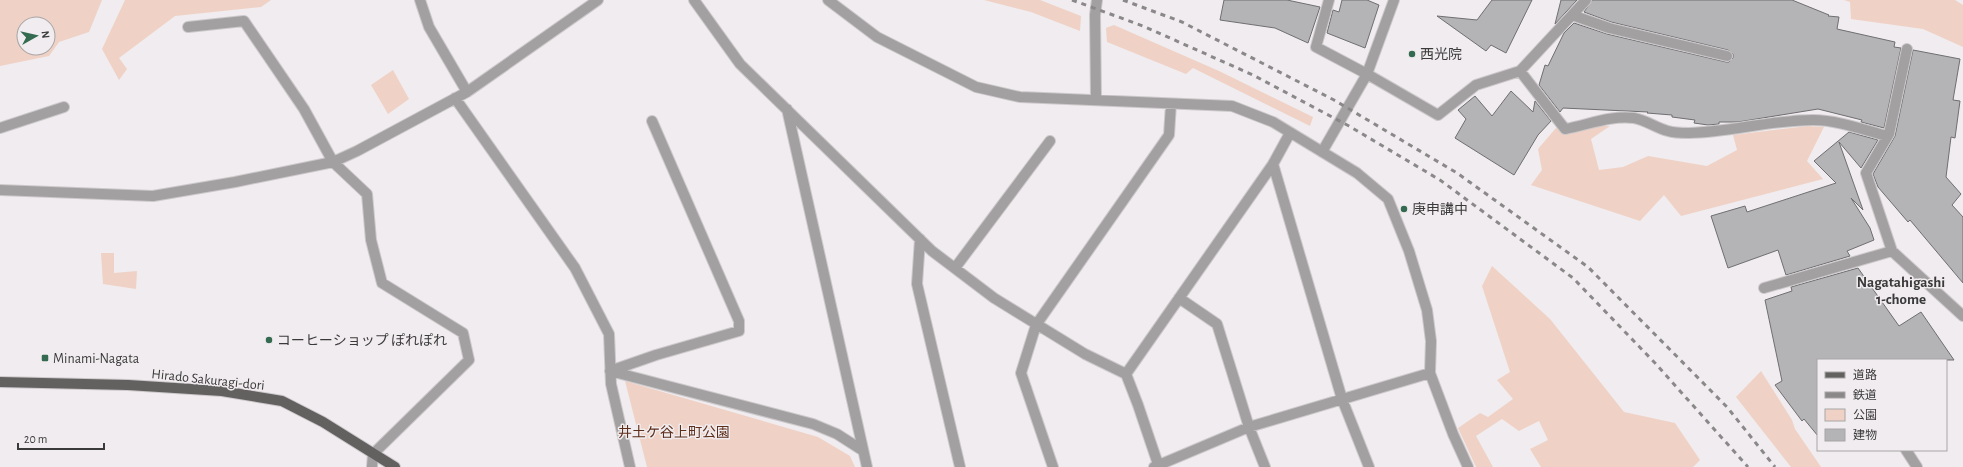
<svg xmlns="http://www.w3.org/2000/svg" width="1963" height="467" font-family="'Alegreya Sans','Noto Sans JP',sans-serif">
<style>
.green{fill:#efd2c5;fill-rule:evenodd}
.building{fill:#b4b3b6;stroke:#6f6e71}
.lines{fill:none;stroke-linecap:round;stroke-linejoin:round}
.minor-casing{stroke:#ccc8cb;stroke-width:12}
.major-casing{stroke:#ccc8cb;stroke-width:12}
.minor{stroke:#a2a0a0;stroke-width:10}
.major{stroke:#636060;stroke-width:10}
.rail{stroke:#8a8889;stroke-width:3;stroke-dasharray:5 5;stroke-linecap:butt}
.poi-dot{fill:#336a50;stroke:#f0ecef;stroke-width:1.5}
.labels{text-anchor:middle;stroke-width:3;stroke-linejoin:round;paint-order:stroke}
.poi-label{font-size:14px;fill:#3b3a3a;stroke:#f0ecef;text-anchor:start}
.street-label{font-size:14px;fill:#3b3a3a;stroke:#f0ecef}
.park-label{font-size:14px;fill:#5d2e19;stroke:#f0ecef}
.neighbourhood-label{font-size:15px;font-weight:bold;fill:#3b3a3a;stroke:#f0ecef}
</style>
<rect width="100%" height="100%" fill="#f0ecef"/>
<!-- green -->
<path class="green" d="M0,0h102l-13,32 -30,10 -10,14 -49,10zM24,24h24v24h-24z
M125,0h146l-10,7 -86,9 -56,42 8,11 -8,11 -17,-31z
M984,0h56l41,16 -1,15 -49,-19z
M1844,0h111l8,5v42l-40,-18 -72,-10 -1,-17z
M1114,25l105,46 94,46 -3,9 -117,-58 -7,6 -79,-32 -1,-14z
M393,70l16,29 -21,15 -17,-29z
M1599,126h11l-19,13 8,31 24,-3 25,-11 59,10 30,-16 -4,-15 75,-9 16,1 -17,34 16,18 -142,37 -17,-21 -24,26 -109,-36 11,-15 -4,-21 18,-21 11,6z
M101,253h13v20l23,-2 -1,18 -33,-5z
M1492,266l58,53 74,93 51,11 25,37 -7,7h-152l-11,-18 18,-9 -9,-19 -20,10 -17,-12 -26,17 17,31h-17l-18,-39 22,-15 8,4 25,-18 -16,-19 13,-8 -28,-86z
M1761,371l31,49 3,9 26,38h-30l-55,-70z
M625,381l193,56 32,19 5,11h-208z"/>
<!-- building -->
<path class="building" d="M1224,0h63l33,7 -12,36 -33,-15 -55,-8z
M1342,0h25l12,5 -14,43 -38,-15 6,-23 6,2z
M1492,0h40l-26,53 -15,-8 -5,6 -49,-35 40,4z
M1561,0h16l-22,24z
M1592,0h200l37,15 -1,1 11,1 -2,12 58,13 -1,5 7,1 -17,80 -23,-6 1,-2 -44,-11 -80,13h-19v2l-11,1 -14,-2 1,-3 -23,-3v-2l-25,-2 1,-1 -85,-4 -3,4 -21,-27 6,-20 3,1 16,-33 10,-10 33,11 119,28h3l4,-4v-4l-5,-4 -117,-28 -27,-10z
M1913,50l47,9 -7,41 7,1 -5,37 -4,-1 -5,40 15,17 -9,11 11,12v66l-53,-63 -2,2 -30,-35 -5,-13 22,-38z
M1511,91l22,21 2,-11 16,20 -13,14 -24,40 -59,-37 11,-19 -8,-9 17,-14 17,20z
M1849,132l29,8 -17,28 -22,-26 24,68 -12,-12 19,30 4,12 -27,11 3,5 -64,19 -8,-25 -50,18 -17,-52 34,-10 2,6 89,-29 -22,-22z
M1858,268l41,58 22,-14 33,48h-136v76l-14,-17 -2,2 -27,-36 7,-4 -17,-81 27,-9 -1,-4z"/>
<g class="lines">
<defs>
<path id="minor" d="M420,0l9,27 38,65
M694,0l46,64 192,187 62,47 91,56 41,20 12,31 21,62
M828,0l49,37 99,50 44,10 212,9 41,16 84,51 31,26 21,52 18,59 4,31 -1,32 23,61 15,33
M1329,0l-13,47 51,27 71,41 38,-30 44,-14 66,-71
M1572,15l37,13 118,28
M188,27l56,-6 60,88 29,53 34,32 4,46 11,43 81,50 6,27 -96,94 -1,13
M1907,49l-18,85 -23,39 26,78 71,65
M1520,71l45,58c23,-4 45,-14 69,-11 12,2 22,10 34,13 6,2 15,2 21,2 42,-1 82,-13 124,-13 25,0 51,10 74,16
M455,98l120,170 34,66 2,50 19,83
M1096,100l-1,-85 2,-15
M787,109l80,358
M0,128l64,-21
M1322,152l45,-78 27,-74
M1273,164l69,235 27,68
M0,190l153,6 82,-14 98,-20 24,-11 110,-59 131,-92
M920,239l-3,45 43,183
M955,268l95,-127
M1764,288l128,-37
M1179,298l38,26 32,103 16,40
M610,371l46,-16 83,-24v-10l-87,-200
M610,371l203,53 24,10 25,16
M1126,374l147,-210 17,-31
M1906,450l11,17
M1053,467l-32,-94 15,-48 133,-190 2,-31
M1154,467l95,-40 181,-54"/>
<path id="major" d="M0,382l128,3 94,6 60,10 41,21 72,45"/>
</defs>
<!-- minor casing -->
<use href="#minor" class="minor-casing"/>
<!-- major casing -->
<use href="#major" class="major-casing"/>
<!-- minor -->
<use href="#minor" class="minor"/>
<!-- major -->
<use href="#major" class="major"/>
<!-- rail -->
<path class="rail" d="M1072,0l71,26 110,49 96,51 91,54 133,98 82,85 93,104
M1123,0l59,22 152,78 123,73 131,94 139,140 48,60"/>
</g>
<!-- markers -->
<g class="poi-dot">
<circle cx="1412" cy="54" r="4"/>
<circle cx="1404" cy="209" r="4"/>
<circle cx="269" cy="340" r="4"/>
<rect x="41" y="354" width="8" height="8" rx="2"/>
</g>
<g class="labels">
<!-- poi labels -->
<g class="poi-label">
<text x="1420" y="59">西光院</text>
<text x="1412" y="214">庚申講中</text>
<text x="277" y="345">コーヒーショップ ぽれぽれ</text>
<text x="53" y="363">Minami-Nagata</text>
</g>
<!-- street labels -->
<g class="street-label">
<text transform="translate(208 379) rotate(6)" y="5">Hirado Sakuragi-dori</text>
</g>
<!-- park labels -->
<g class="park-label">
<text x="674" y="437">井土ケ谷上町公園</text>
</g>
<!-- neighbourhood labels -->
<g class="neighbourhood-label">
<text x="1901" y="287">Nagatahigashi<tspan x="1901" dy="17">1-chome</tspan></text>
</g>
</g>
<!-- legend -->
<rect x="1817" y="359" width="130" height="92" fill="#f0ecef" stroke="#a8a5a7"/>
<rect x="1825" y="372" width="20" height="6" fill="#636060" stroke="#a8a5a7"/>
<text x="1853" y="379" font-size="12" fill="#3b3a3a">道路</text>
<rect x="1825" y="392" width="20" height="6" fill="#8a8889" stroke="#a8a5a7"/>
<text x="1853" y="399" font-size="12" fill="#3b3a3a">鉄道</text>
<rect x="1825" y="409" width="20" height="12" fill="#efd2c5" stroke="#a8a5a7"/>
<text x="1853" y="419" font-size="12" fill="#3b3a3a">公園</text>
<rect x="1825" y="429" width="20" height="12" fill="#b4b3b6" stroke="#a8a5a7"/>
<text x="1853" y="439" font-size="12" fill="#3b3a3a">建物</text>
<!-- north arrow -->
<g transform="translate(36 36) rotate(82)"><circle r="19" fill="#f0ecef" stroke="#a8a5a7"/>
<path d="M0-3L7 15L0 10L-7 15Z" fill="#336a50"/>
<text y="-6" font-size="11" font-weight="bold" text-anchor="middle" fill="#3b3a3a">N</text>
</g>
<!-- scale -->
<path d="M18 443v6h86v-6" fill="none" stroke="#3b3a3a" stroke-width="2"/>
<text x="24" y="443" font-size="12" fill="#3b3a3a" stroke="#f0ecef" stroke-width="3" paint-order="stroke">20 m</text>
</svg>
